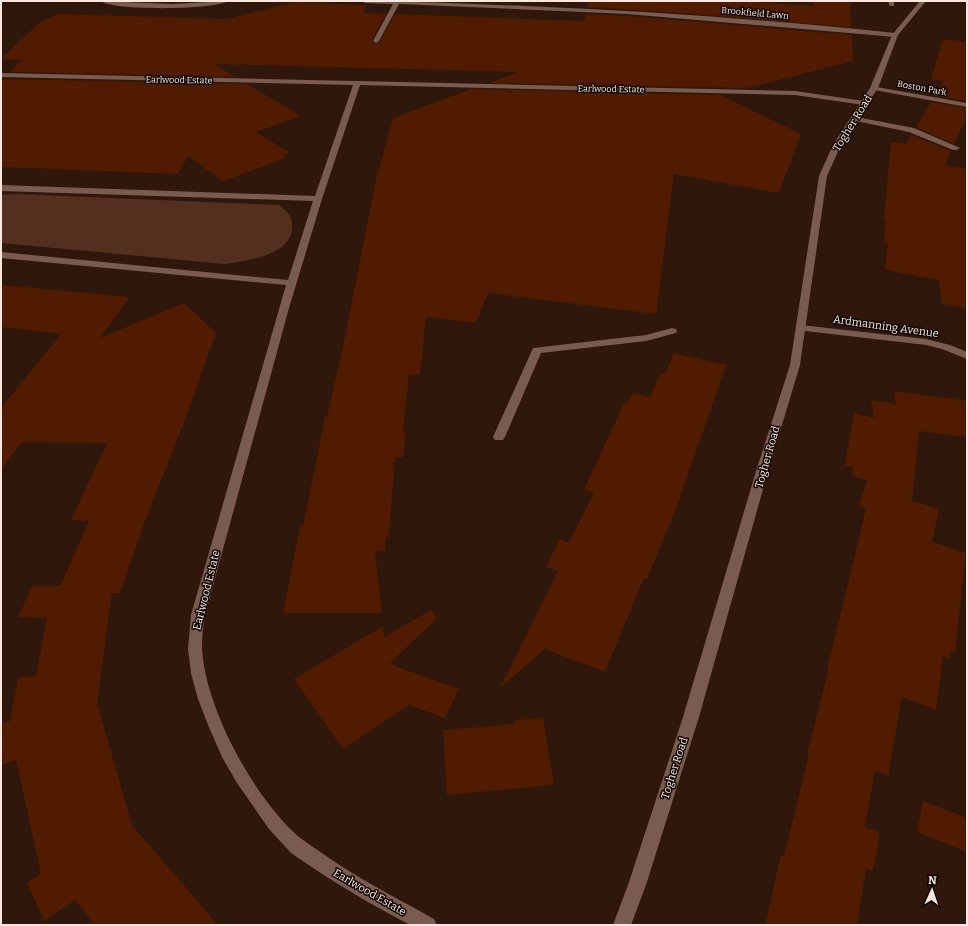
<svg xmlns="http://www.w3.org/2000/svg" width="968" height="926" font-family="Bitter,serif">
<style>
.green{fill:#532f1f}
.building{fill:#501b00}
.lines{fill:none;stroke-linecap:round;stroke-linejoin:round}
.service{fill:#795b4f;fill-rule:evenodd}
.minor{fill:#795b4f;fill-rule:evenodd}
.tertiary{fill:#795b4f;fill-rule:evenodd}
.labels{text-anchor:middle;stroke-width:3;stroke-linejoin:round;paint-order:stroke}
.far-street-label{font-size:9px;fill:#fae8e0;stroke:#100603}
.street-label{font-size:11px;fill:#fae8e0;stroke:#100603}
</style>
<rect width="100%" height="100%" fill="#30170c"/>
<!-- green -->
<path class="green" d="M17,194l262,11c7,5 13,11 13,20 3,30 -46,36 -67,39l-224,-21v-48z"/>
<!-- building -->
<path class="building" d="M589,1h149l77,5 -2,-5h37l1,26 -141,-12 -123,-8z
M296,2l71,3 -4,8 23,1 -14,26 3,4 5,-2 15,-28 189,7 2,-7 41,2 225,19 1,26 -106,27 -257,-5 28,-11 -304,-8 21,13 -225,-5 12,-12 -21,-1 38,-36 19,-9 169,5z
M967,38v63l-33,-5 9,-15 -12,-2 12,-40 22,3z
M3,79l244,5 54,32 -45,16 34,21 -7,2 3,3 -63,23 -35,-25 -10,18 -177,-7v-86z
M472,89l250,6h-2l81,39 -22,59 -105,-19 -18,140 -168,-21 -12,30 -50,-6 -6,58h-11l-6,56h3l-3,26h-8l-6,80h-3l-1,14h-10l7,62h-99l17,-87h3l22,-109h2l17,-75 32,-162 17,-62z
M931,102l36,6v8l-13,28 -38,-17z
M911,135l40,16 -6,14 22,3v140l-25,-4 -3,-24 -54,-10 3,-26 -4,-1 2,-24 -2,-1 7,-76 15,2z
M1,285l129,12 -30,41 84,-35 32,30 -30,84 -41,104 -25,72h-8l-15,110 35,122 86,100h-123l-20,-25 -31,21 -17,-38 14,-9 -25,-114 -15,5v-42l9,-2 8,-43 18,-2 11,-58 -29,-1 14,-31h28l29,-65 -18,-1 36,-77 -85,-1 -21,27v-61l60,-74 -60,-7z
M674,353l52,12 -50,144 -29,70 -3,-1 -39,94 -60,-23 -45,39 58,-117 -12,-4 14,-28 9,4 25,-50 -10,-3 40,-87 3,1 5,-11 18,4 10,-24 5,1z
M894,391l73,10v36l-48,-6 -7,70 27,8 -7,33 34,11 -11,100 -5,-1v7l-7,-3 -7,54 -34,-13 -14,79 -13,-5 -10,56 15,6 -7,38 -7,-3 -9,57h-92l16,-71 3,2 25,-102h-2l21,-83 -1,-1 39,-161 -7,-2 8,-27 -15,-4 1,-9 -8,-2 9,-52 20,5 -3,-18 25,4z
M431,610l6,8 -48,46 70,25 -14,29 -36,-13 -66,44 -49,-70 89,-53 1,11z
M543,718l11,67 -107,10 -4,-65 72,-6 -1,-4z
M923,801l44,17v34l-50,-20z"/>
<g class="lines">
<!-- service -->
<path class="service" d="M888,1h6v5h-4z
M851,116l63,12 46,20 -4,2h-3l-44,-18 -58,-12z
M672,328l4,1 1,2 -1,2 -30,8 -105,12 -36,84 -2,3h-8l-2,-3 40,-89 113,-13z"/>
<!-- minor -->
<path class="minor" d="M101,1l71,3 56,-3c-13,9 -115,10 -127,0z
M362,1c54,0 109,3 163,5 123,5 247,14 370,27l3,2 -3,2 -268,-23 -228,-10 -20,37 -3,2 -3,-2 20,-37 -28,-1z
M1,73l794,18 69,10 4,2 -4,2 -69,-10 -435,-10 -38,114 -33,109 -84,307c-2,11 -3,22 -3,33 3,60 52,150 97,189 6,5 13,9 20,14 36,26 76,46 115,68l3,6h-27l-44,-24 -41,-25 -34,-23 -22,-24 -32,-46 -15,-26 -14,-32 -10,-26 -7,-26 -3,-24 3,-34 95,-330 -285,-27v-6l287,28 25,-79 -312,-10v-6l314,11 38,-111 -352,-8z
M871,86l96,17v4l-93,-17 -4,-2z
M801,325l125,14 24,6 17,7v7l-25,-10 -16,-4 -129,-15 -1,-2 1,-2z"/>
<!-- tertiary -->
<path class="tertiary" d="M920,1h6l-28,34 -20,53 -37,57 -14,31 -27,189 -31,103 -70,249 -53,168 -15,40h-18l15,-40 55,-168 74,-249 33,-103 29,-189 14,-31 37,-57 22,-53z"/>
</g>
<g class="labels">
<!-- far-street labels -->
<g class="far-street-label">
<text transform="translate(755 13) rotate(5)" y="3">Brookfield Lawn</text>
<text transform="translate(179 80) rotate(1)" y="3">Earlwood Estate</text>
<text transform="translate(922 88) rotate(10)" y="3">Boston Park</text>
<text transform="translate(611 89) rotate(1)" y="3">Earlwood Estate</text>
</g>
<!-- street labels -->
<g class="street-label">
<text transform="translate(852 123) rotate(-58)" y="4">Togher Road</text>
<text transform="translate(886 326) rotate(8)" y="4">Ardmanning Avenue</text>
<text transform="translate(767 457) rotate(-74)" y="4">Togher Road</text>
<text transform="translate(206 590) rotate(-76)" y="4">Earlwood Estate</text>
<text transform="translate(674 768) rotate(-72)" y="4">Togher Road</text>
<text transform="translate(370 892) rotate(30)" y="4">Earlwood Estate</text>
</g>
</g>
<!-- border -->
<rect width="968" height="926" fill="none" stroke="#fae8e0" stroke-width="4"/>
<!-- north arrow -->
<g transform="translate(932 890) rotate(3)" stroke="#100603" stroke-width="3" paint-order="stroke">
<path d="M0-3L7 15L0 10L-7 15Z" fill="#fae8e0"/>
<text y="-6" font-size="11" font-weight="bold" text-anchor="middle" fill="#fae8e0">N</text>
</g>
</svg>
